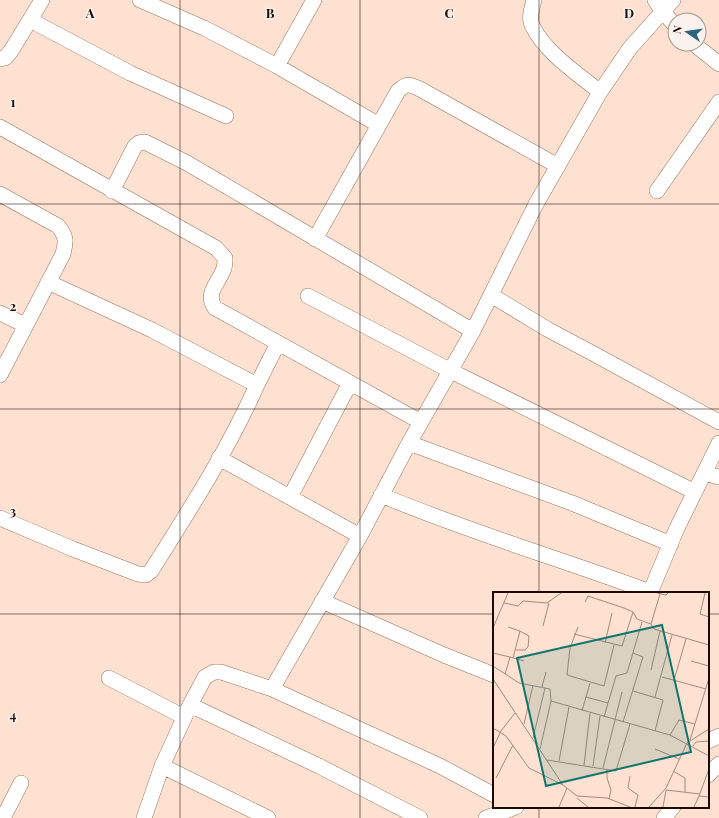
<svg xmlns="http://www.w3.org/2000/svg" width="719" height="818" font-family="'Playfair Display',serif">
<style>
.lines{fill:none;stroke-linecap:round;stroke-linejoin:round}
.minor-casing{stroke:#9c7259;stroke-width:16}
.minor{stroke:#fff;stroke-width:15}
.grid{fill:none;stroke:#1a0b03;stroke-width:1;stroke-opacity:0.55}
.inset-road{fill:none;stroke:#a38b7f;stroke-width:1}
.view{fill:#0f766e;fill-opacity:0.15;stroke:#0f766e;stroke-width:2}
.inset-edge{fill:none;stroke:#1a0b03;stroke-width:2}
.grid-label{font-size:13px;text-anchor:middle;font-weight:bold;fill:#1a0b03;stroke:#fcf2ed;stroke-width:3;stroke-linejoin:round;paint-order:stroke}
</style>
<rect width="100%" height="100%" fill="#fee1d1"/>
<g class="lines">
<defs>
<path id="minor" d="M140,0l64,28 73,38 102,59
M534,0c-2,8 -6,19 -1,27 13,26 45,47 67,65
M655,0l7,11 13,14
M30,20l100,53 96,43
M694,44l25,20
M0,59l5,-1 6,-7 31,-51
M277,66l37,-66
M0,127l216,121 9,10c0,3 0,7 -1,10 -4,14 -20,25 -9,40l206,114
M112,191l23,-45 4,-3 6,-1 42,21 286,168
M657,191l62,-89
M0,194l58,32c9,11 8,15 5,28l-63,121
M315,239l83,-148c9,-8 11,-7 22,-2l138,77
M491,295l56,34 47,25 125,68
M308,296l143,75 244,121
M0,313l25,12
M257,385l21,-42
M409,443l163,60 99,41
M219,458l141,78
M705,473l14,4
M381,495c88,37 180,64 269,97
M290,497l60,-114
M0,518l73,31 65,25 8,1 5,-4c38,-60 77,-121 106,-186l-105,-55 -104,-48
M650,593l27,-65 42,-85
M322,601l122,54 50,20
M109,678l75,39
M272,689l168,77 54,29
M190,705l129,61 101,52
M708,741l11,-5
M162,766l106,52
M708,775l11,-11
M3,818l18,-35
M144,818l18,-52 28,-61 15,-28 9,-5h7l51,17 88,-153 49,-93 64,-112 63,-127 64,-112 30,-44 43,-48
M486,818l30,-11
M664,818l9,-11"/>
</defs>
<!-- minor casing -->
<use href="#minor" class="minor-casing"/>
<!-- minor -->
<use href="#minor" class="minor"/>
</g>
<!-- grid -->
<path class="grid" d="M180,0v818M360,0v818M539,0v593M0,204h719M0,409h719M0,614h494M708,614h11M539,807v11"/>
<!-- overview -->
<g transform="translate(493 592)">
<rect width="216" height="216" fill="#fee1d1"/>
<path class="inset-road" d="M164,1l9,2 2,-2M212,1l-5,21 9,3M92,10l3,-6 36,12 9,4 4,7 14,5 3,5 55,16M11,11l14,3 5,-5 24,2 14,-10M158,32l9,-30M50,34l6,-23M15,35l12,4 -7,27M85,35l-8,21 -3,27 37,11 10,-41M0,36l15,-35M81,42l48,12 11,-34M112,51l7,-30M23,58h9l3,-3 1,-11 -9,-5M0,61l17,4M198,69l18,5M0,74l26,17 31,6 1,12 119,34 39,21M158,78l9,-39M12,82l5,-17 14,4M169,85l44,12M0,87l70,106 14,11 30,2 23,9M181,88l12,-41M49,95l4,-15M140,99l30,9 -8,31M93,105l22,6M162,105l17,-62M89,119l8,-28M111,125l12,-41 11,-3 15,-51M130,130l20,-65 -10,-4M31,132l9,-39M0,136l13,8 23,32 34,17M177,143l9,-15 16,4M40,146l12,-50M197,148l19,-62M200,154l3,-4 13,-1M0,156l8,-17 14,-18M47,157l11,-48M162,157l24,10M54,168l69,11 14,-47M66,169l10,-54M91,173l6,-52M100,174l7,-50M110,176l19,-76M114,177v9l4,12 -2,9M180,179l12,7v14M137,184l-2,12 10,7 -3,12M3,186l17,-33M173,198l34,4M206,204l10,-27M84,206l11,9M66,215l8,-19M156,215l17,-19 21,-45 22,-14M170,215l3,-17M201,215l5,-11 10,1"/>
<path class="view" d="M169,33l29,127 -145,34 -29,-128z"/>
<rect width="216" height="216" class="inset-edge"/>
</g>
<g class="grid-label">
<text x="90" y="18">A</text>
<text x="270" y="18">B</text>
<text x="449" y="18">C</text>
<text x="629" y="18">D</text>
<text x="13" y="107">1</text>
<text x="13" y="311">2</text>
<text x="13" y="516">3</text>
<text x="13" y="720">4</text>
</g>
<!-- north arrow -->
<g transform="translate(687 32) rotate(283)"><circle r="19" fill="#fcf2ed" stroke="#a2968f"/>
<path d="M0-3L7 15L0 10L-7 15Z" fill="#2d657f"/>
<text y="-6" font-size="11" font-weight="bold" text-anchor="middle" fill="#1a0b03">N</text>
</g>
</svg>
